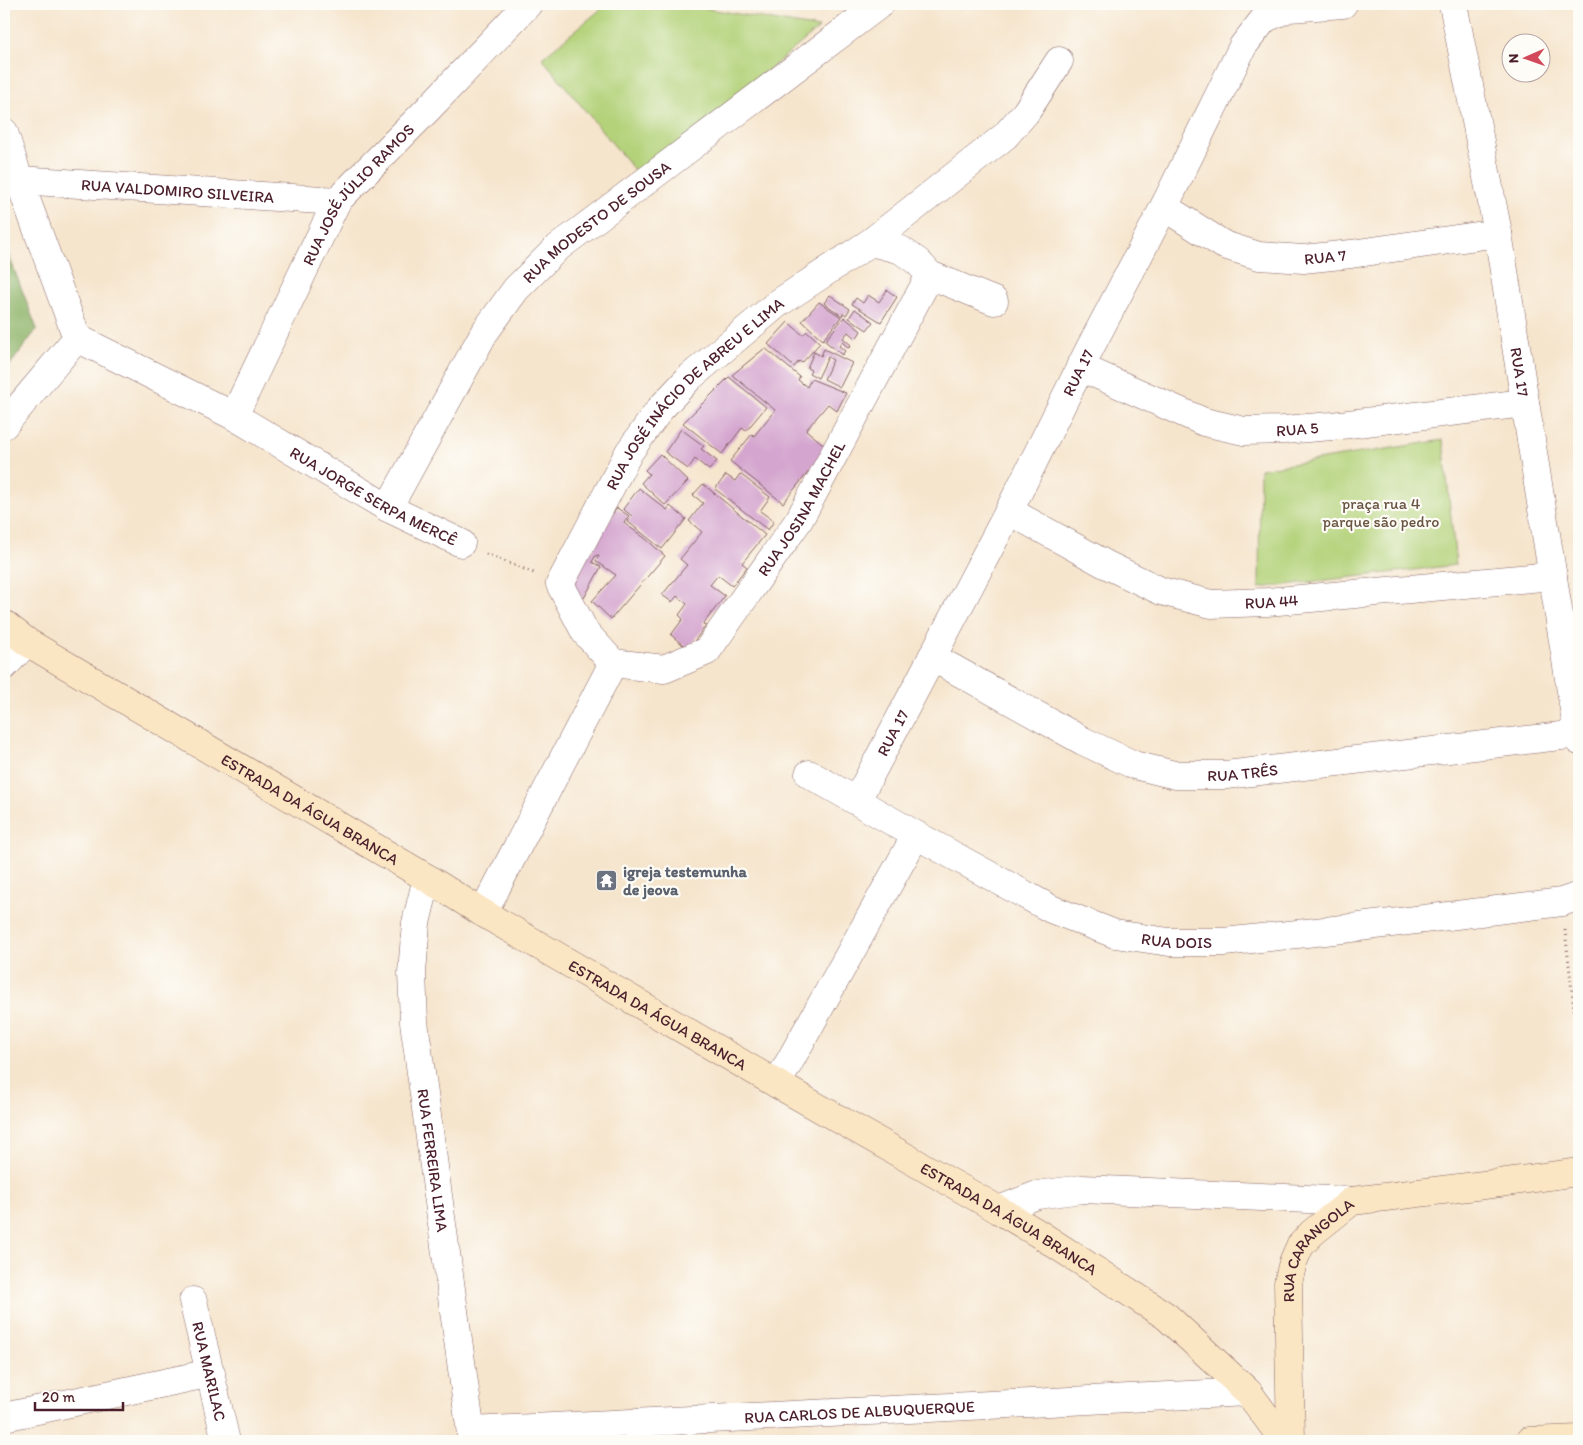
<svg xmlns="http://www.w3.org/2000/svg" width="1583" height="1445" font-family="Itim,sans-serif">
<style>
.green{fill:#b3d279;stroke:#7e7852}
.forest{fill:#8eb469;stroke:#6c6a4a}
.building{fill:#d4a5cf}
.lines{fill:none;stroke-linecap:round;stroke-linejoin:round}
.street-casing{stroke:#866464;stroke-width:29}
.secondary-casing{stroke:#866464;stroke-width:29}
.path{stroke:#866464;stroke-width:3;stroke-dasharray:1 4;stroke-linecap:butt}
.street{stroke:#fff;stroke-width:28}
.secondary{stroke:#fbe6c4;stroke-width:28}
.labels{text-anchor:middle;stroke-width:4.5;stroke-linejoin:round;paint-order:stroke}
.street-label{font-size:16px;fill:#4a1f2b;stroke:#fdfcf7}
.park-label{font-size:16px;fill:#6a5542;stroke:#fdfcf7}
.worship-label{font-size:16px;font-weight:bold;fill:#5b616d;stroke:#fdfcf7;text-anchor:start}
</style>
<rect width="100%" height="100%" fill="#fdfcf7"/>
<filter id="ink" filterUnits="userSpaceOnUse"><feTurbulence type="fractalNoise" baseFrequency=".02" numOctaves="2"/><feDisplacementMap in="SourceGraphic" scale="10" xChannelSelector="R" yChannelSelector="G"/><feConvolveMatrix kernelMatrix="1 2 1 2 8 2 1 2 1" color-interpolation-filters="sRGB"/></filter>
<filter id="wash" filterUnits="userSpaceOnUse"><feTurbulence type="fractalNoise" baseFrequency=".0096" numOctaves="4" result="noise"/><feDisplacementMap in="SourceGraphic" scale="20" xChannelSelector="R" yChannelSelector="G"/><feGaussianBlur stdDeviation="1.12" result="paint"/><feColorMatrix in="noise" values="0 0 0 0 0 0 0 0 0 0 0 0 0 0 0 0 0 1.4 0 .05"/><feComposite in="paint" operator="in"/></filter>
<g filter="url(#wash)">
<rect width="100%" height="100%" fill="#f6e5cd"/>
<!-- green -->
<path class="green" d="M607,4h74l138,24 -179,149 -98,-119z
M1443,440l13,125 -197,23 1,-119z"/>
<!-- forest -->
<path class="forest" d="M4,243l33,86 -33,44z"/>
<g id="blocks">
<!-- building -->
<path class="building" d="M887,290l10,7 -16,25 -29,-18 4,-6 7,5 5,-8 11,7z
M830,295l20,14 -4,6 -3,-2 -1,3 -18,-13z
M819,302l22,15 -18,23 -21,-19z
M855,309l18,13 -6,8 -18,-12z
M844,317l17,14 -5,8 -8,-7 -5,6 8,7 -2,3 -7,-6 -3,4 6,5 -3,4 -17,-14z
M788,322l15,13 4,-4 13,12 -18,20 -3,-2 -5,6 -26,-23z
M765,348l35,29 -2,3 9,7 4,-8 35,14 -9,18 -9,-7 -22,26 22,18 -45,55 -53,-42 22,-27 2,2 21,-26 -43,-35z
M824,349l28,14 -12,24 -16,-8 9,-19 -5,-3 -10,21 -9,-5 2,-3 -4,-2 7,-16 7,4z
M729,377l37,30 -20,24 -4,-3 -20,26 -39,-31z
M681,429l23,17 -3,3 16,12 -8,9 -14,-11 -7,10 -23,-17z
M660,454l28,27 -23,24 -24,-22 8,-9 -4,-4z
M740,474l30,23 -10,14 14,10 -6,9 -53,-41 11,-14 9,6z
M703,484l62,51 -23,28 5,4 -15,19 -14,-11 -8,10 15,11 -22,28 3,2 -18,23 -17,-14 12,-16 -4,-4 8,-11 -10,-8 -5,6 -10,-7 25,-30 -7,-6 22,-27 -13,-11 14,-18 -10,-8z
M639,488l28,22 3,-4 16,13 -24,30 -35,-28 5,-5 -9,-7z
M617,508l12,8 -5,7 22,16 19,17 -54,63 -19,-18 24,-26 -20,-14 3,-5 -3,-1 -4,7 9,5 -17,31 -19,-11 20,-38 7,3 8,-20z"/>
</g>
</g>
<g filter="url(#ink)">
<use href="#blocks" fill-opacity="0" stroke="#866464" stroke-width="1"/>
<g class="lines">
<defs>
<g id="street">
<path id="s1" d="M1453,4l45,229 81,508"/>
<path id="s2" d="M4,132l15,48 58,158 157,78 154,92 73,35"/>
<path id="s3" d="M19,180l318,21"/>
<path id="s4" d="M1164,207l60,38 35,11 44,3 48,-5 147,-21"/>
<path d="M871,242l134,-106 21,-24 33,-51"/>
<path id="s5" d="M1080,367l124,55 40,9 39,-1 49,-4 193,-23"/>
<path id="s6" d="M234,416l103,-215 90,-91 101,-106"/>
<path d="M4,425l73,-87"/>
<path id="s7" d="M388,508l96,-175 32,-44 40,-40 324,-245"/>
<path id="s8" d="M1009,511l96,53 56,27 50,13 56,-2 286,-26"/>
<path id="s9" d="M932,657l151,84 51,24 41,10h51l352,-41"/>
<path id="s10" d="M613,663l51,6 43,-18 92,-131 131,-245"/>
<path d="M4,666l23,-24"/>
<path id="s11" d="M809,774l107,61 135,74 64,25 54,8h55l119,-13 219,-27 17,-6"/>
<path id="s12" d="M857,800l152,-289 81,-163 74,-141 79,-161 21,-27 25,-11 54,-4"/>
<path id="s13" d="M427,878l-11,45 -4,50 2,49 58,419"/>
<path id="s14" d="M483,913l130,-250 -28,-31 -25,-48 69,-132 31,-43 29,-31 88,-74 94,-62 30,8 17,12 12,13 64,26"/>
<path d="M777,1084l139,-249"/>
<path d="M999,1210l38,-15 45,-6 270,12"/>
<path id="s15" d="M193,1301l33,140"/>
<path d="M4,1417l207,-44"/>
<path id="s16" d="M471,1431l777,-39"/>
</g>
<g id="secondary">
<path id="s17" d="M4,624l23,18 400,236 56,35 294,171 222,126 40,24 127,82 82,76 36,49"/>
<path id="s18" d="M1291,1441l-3,-158 5,-21 7,-16 12,-13 40,-32 140,-17 87,-12"/>
<path d="M1529,1441l50,-2"/>
</g>
</defs>
<!-- street casing -->
<use href="#street" class="street-casing"/>
<!-- secondary casing -->
<use href="#secondary" class="secondary-casing"/>
<!-- path -->
<path class="path" d="M486,554l48,19
M1565,930l14,122"/>
<!-- street -->
<use href="#street" class="street"/>
<!-- secondary -->
<use href="#secondary" class="secondary"/>
</g>
</g>
<!-- icons -->
<defs>
<symbol id="temple-square" viewBox="-11 -11 22 22"><rect x="-9" y="-9" width="18" height="18" rx="4" fill="#6b7280" stroke="#fdfcf7"/><path d="M0-6L5-2H3V0L6.5 2.5H4V6H1.5V3h-3V6H-4V2.5H-6.5L-3 0V-2H-5Z" fill="#fff"/></symbol>
</defs>
<g fill-rule="evenodd">
<use href="#temple-square" x="594" y="868" width="25" height="25"/>
</g>
<g class="labels">
<!-- street labels -->
<g class="street-label">
<text dy="6" stroke="none"><textPath href="#s3" startOffset="159">RUA VALDOMIRO SILVEIRA</textPath></text>
<text dy="6" stroke="none"><textPath href="#s6" startOffset="256">RUA JOSÉ JÚLIO RAMOS</textPath></text>
<text dy="6" stroke="none"><textPath href="#s7" startOffset="359">RUA MODESTO DE SOUSA</textPath></text>
<text dy="6" stroke="none"><textPath href="#s4" startOffset="174">RUA 7</textPath></text>
<text dy="6" stroke="none"><textPath href="#s12" startOffset="481">RUA 17</textPath></text>
<text dy="6" stroke="none"><textPath href="#s1" startOffset="374">RUA 17</textPath></text>
<text dy="6" stroke="none"><textPath href="#s14" startOffset="614">RUA JOSÉ INÁCIO DE ABREU E LIMA</textPath></text>
<text dy="6" stroke="none"><textPath href="#s5" startOffset="230">RUA 5</textPath></text>
<text dy="6" stroke="none"><textPath href="#s2" startOffset="555">RUA JORGE SERPA MERCÊ</textPath></text>
<text dy="6" stroke="none"><textPath href="#s10" startOffset="269">RUA JOSINA MACHEL</textPath></text>
<text dy="6" stroke="none"><textPath href="#s8" startOffset="284">RUA 44</textPath></text>
<text dy="6" stroke="none"><textPath href="#s12" startOffset="76">RUA 17</textPath></text>
<text dy="6" stroke="none"><textPath href="#s9" startOffset="339">RUA TRÊS</textPath></text>
<text dy="6" stroke="none"><textPath href="#s17" startOffset="358">ESTRADA DA ÁGUA BRANCA</textPath></text>
<text dy="6" stroke="none"><textPath href="#s11" startOffset="408">RUA DOIS</textPath></text>
<text dy="6" stroke="none"><textPath href="#s17" startOffset="762">ESTRADA DA ÁGUA BRANCA</textPath></text>
<text dy="6" stroke="none"><textPath href="#s13" startOffset="285">RUA FERREIRA LIMA</textPath></text>
<text dy="6" stroke="none"><textPath href="#s17" startOffset="1168">ESTRADA DA ÁGUA BRANCA</textPath></text>
<text dy="6" stroke="none"><textPath href="#s18" startOffset="202">RUA CARANGOLA</textPath></text>
<text dy="6" stroke="none"><textPath href="#s15" startOffset="72">RUA MARILAC</textPath></text>
<text dy="6" stroke="none"><textPath href="#s16" startOffset="389">RUA CARLOS DE ALBUQUERQUE</textPath></text>
</g>
<!-- park labels -->
<g class="park-label">
<text x="1381" y="509">praça rua 4<tspan x="1381" dy="18">parque são pedro</tspan></text>
</g>
<!-- worship labels -->
<g class="worship-label">
<text x="623" y="877">igreja testemunha<tspan x="623" dy="18">de jeova</tspan></text>
</g>
</g>
<!-- margin -->
<rect width="1583" height="1445" fill="none" stroke="#fdfcf7" stroke-width="20"/>
<!-- north arrow -->
<g transform="translate(1526 58) rotate(268)"><circle r="24" fill="#fdfcf7" stroke="#b5a4a5"/>
<path d="M0-4L9 19L0 12L-9 19Z" fill="#d1495b"/>
<text y="-8" font-size="14" font-weight="bold" text-anchor="middle" fill="#4a1f2b">N</text>
</g>
<!-- scale -->
<path d="M35 1402v8h88v-8" fill="none" stroke="#4a1f2b" stroke-width="2.5"/>
<text x="42" y="1402" font-size="15" fill="#4a1f2b" stroke="#fdfcf7" stroke-width="4" paint-order="stroke">20 m</text>
</svg>
